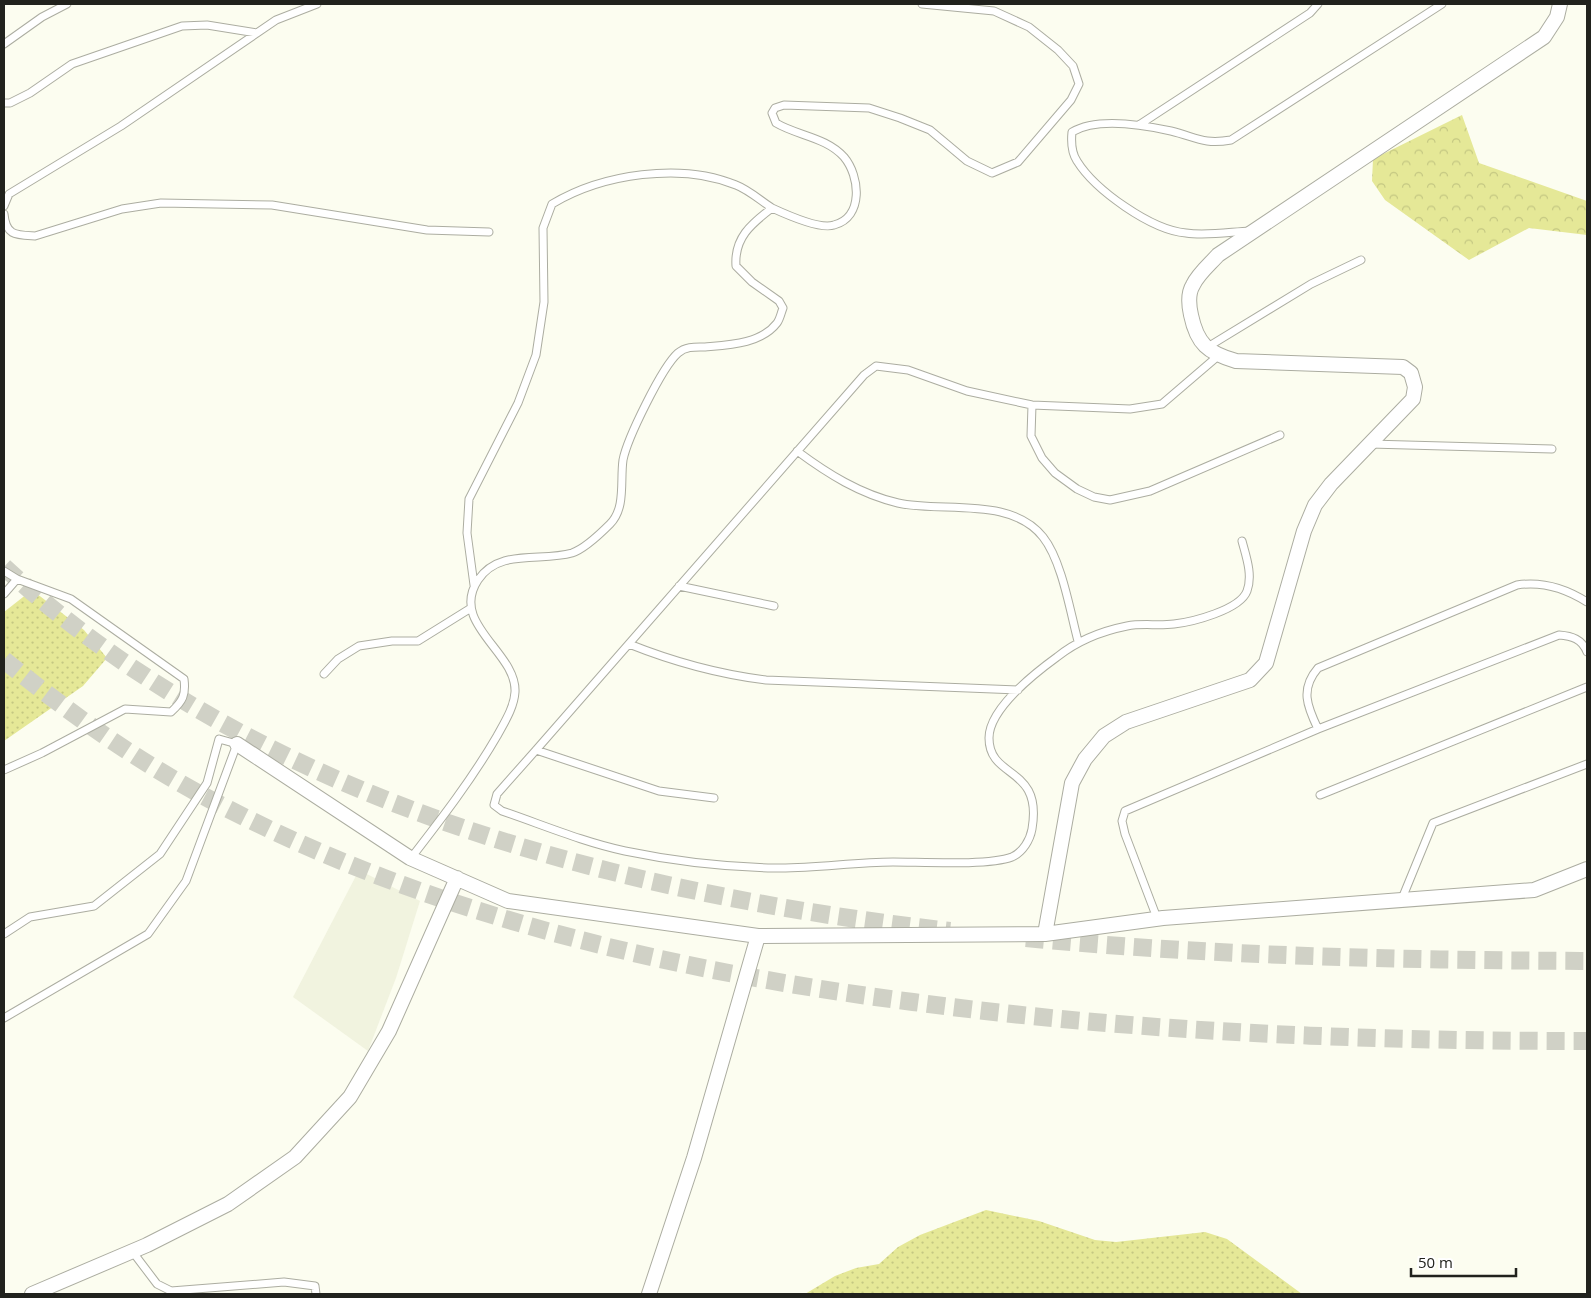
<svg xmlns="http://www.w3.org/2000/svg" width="1591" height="1298" font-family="'Open Sans',sans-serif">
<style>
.built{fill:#f1f3df}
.grass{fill:url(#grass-dots)}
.forest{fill:url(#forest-crowns)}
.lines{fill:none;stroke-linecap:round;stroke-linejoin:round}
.tertiary-tunnel{stroke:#d0d1c6;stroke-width:18;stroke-dasharray:18 9;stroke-linecap:butt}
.service-casing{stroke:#acada1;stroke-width:9}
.minor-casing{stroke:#acada1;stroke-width:16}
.service{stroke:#fff;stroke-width:7}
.minor{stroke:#fff;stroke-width:14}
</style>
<defs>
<pattern id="grass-dots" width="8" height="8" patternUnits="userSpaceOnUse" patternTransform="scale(1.25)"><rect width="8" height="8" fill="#e5e897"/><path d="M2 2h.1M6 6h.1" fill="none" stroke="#c4c782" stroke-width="1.8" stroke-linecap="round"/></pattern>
<pattern id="forest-crowns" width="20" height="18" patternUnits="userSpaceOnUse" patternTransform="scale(1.25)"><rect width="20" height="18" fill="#e5e897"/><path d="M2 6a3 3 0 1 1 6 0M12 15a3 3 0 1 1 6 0" fill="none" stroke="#c4c782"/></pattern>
</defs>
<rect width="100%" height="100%" fill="#fcfdf0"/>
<!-- built -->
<path class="built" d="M359,870l61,31 -24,77 -28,73 -75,-54z"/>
<!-- grass -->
<path class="grass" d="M32,590l52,40 23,28 -24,28 -79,55v-129z
M986,1210l53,11 56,19 21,2 89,-10 22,7 75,55h-497l30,-18 21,-8 23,-4 19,-17 22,-12z"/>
<!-- forest -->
<path class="forest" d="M1462,115l17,48 108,38v34l-58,-7 -60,32 -84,-60 -13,-19 1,-22z"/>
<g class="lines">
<!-- tertiary-tunnel -->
<path class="tertiary-tunnel" d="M4,567c255,234 610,326 946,364
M4,660c65,53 133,101 207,140 217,115 460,171 702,202 223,30 449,39 674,39
M1026,938c187,18 374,22 561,23"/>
<defs>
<path id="service" d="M4,44l38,-27 25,-13
M4,103h6l20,-10 42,-29 110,-38 25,-1 50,8
M1139,125l171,-112 8,-9
M4,206l5,-12 112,-68 155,-106 41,-16
M4,214c2,22 12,21 31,22l87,-27 39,-6 111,2 155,25 62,2
M1250,231c-20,1 -44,5 -64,2 -35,-3 -91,-43 -109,-72 -6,-9 -6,-19 -5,-29 25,-15 72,-7 99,-1 25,6 32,14 60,9l211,-136
M1206,348l105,-64 50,-24
M1218,356l-56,48 -32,5 -98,-4 -65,-14 -59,-21 -32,-4 -12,9 -328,375 -39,44 -3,11 8,6c41,14 81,31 123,40 48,10 100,16 149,17 40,1 79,-6 119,-6 29,0 95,4 119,-5 11,-5 18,-17 20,-28 11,-64 -43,-49 -43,-91 0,-29 46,-65 68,-81 20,-16 45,-26 70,-31 15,-3 31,0 47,-2 18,-2 66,-14 73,-33 6,-16 -1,-35 -5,-50
M1032,405l-1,31 11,22 13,15 22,16 17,8 16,3 40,-9 130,-56
M1370,444l182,5
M797,451c31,23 63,43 101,52 44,10 113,-7 145,34 19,24 27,74 35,104
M4,571l13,8 54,20 113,80c2,16 -1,22 -13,33l-46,-3 -83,44 -38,17
M474,585l-7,-52 2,-34 49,-96 18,-48 8,-53 -1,-74 9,-24c50,-30 129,-42 184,-19 13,5 25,16 36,23
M679,586l95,20
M4,594l13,-15
M1587,602c-22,-14 -44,-21 -70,-17l-199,83c-18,21 -11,38 0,61l241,-94c13,1 23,4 28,17
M629,644c45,18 88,30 137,36l252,10
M324,674l14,-15 21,-13 33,-5h26l53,-33
M536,750l123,41 55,7
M1320,795l267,-108
M411,858c31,-40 61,-79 86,-122 7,-13 17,-28 18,-44 2,-40 -66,-68 -37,-112 21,-32 63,-18 94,-27 12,-4 29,-20 38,-29 16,-16 10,-43 13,-64 4,-21 39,-93 55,-107 8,-7 18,-6 27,-6 23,-2 56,-3 72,-24 3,-4 4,-10 6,-15l-4,-7 -27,-19 -16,-16c-2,-28 15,-42 36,-58 13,6 48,22 62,17 30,-8 26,-49 10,-68 -18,-20 -46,-21 -68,-34l-4,-10 3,-5 9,-3 85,3 31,10 30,12 37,31 25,12 26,-11 53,-62 8,-16 -6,-18 -15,-16 -29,-23 -35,-16 -72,-7
M1401,901l32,-78 154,-59
M1157,918l-32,-84 -3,-13 3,-10 193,-82
M4,934l26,-17 64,-11 66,-52 47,-71 12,-44 18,5 -51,137 -38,53 -144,84
M132,1251l25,33 14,7 113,-9 31,4 1,8"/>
<path id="minor" d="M237,744l173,114 98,43 250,35 287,-2 27,-151 13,-24 19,-23 22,-14 124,-42 16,-17 38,-132 11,-26 16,-21 82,-85 2,-12 -4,-14 -8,-6 -167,-6c-28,-8 -39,-17 -45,-46 -2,-9 -3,-22 2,-30 5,-11 17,-21 25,-30l326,-218 13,-20 3,-13
M1045,934l118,-16 371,-28 53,-21
M32,1294l115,-49 81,-41 67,-47 55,-60 39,-66 68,-153
M649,1294l45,-136 64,-222"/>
</defs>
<!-- service casing -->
<use href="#service" class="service-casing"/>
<!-- minor casing -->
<use href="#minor" class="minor-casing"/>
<!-- service -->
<use href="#service" class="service"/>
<!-- minor -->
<use href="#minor" class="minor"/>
</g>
<!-- border -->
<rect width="1591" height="1298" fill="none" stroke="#21221d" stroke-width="10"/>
<!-- scale -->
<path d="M1411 1268v8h105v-8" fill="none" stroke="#21221d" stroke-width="2.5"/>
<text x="1418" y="1268" font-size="15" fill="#21221d" stroke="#ffffff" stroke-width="4" paint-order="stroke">50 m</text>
</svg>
